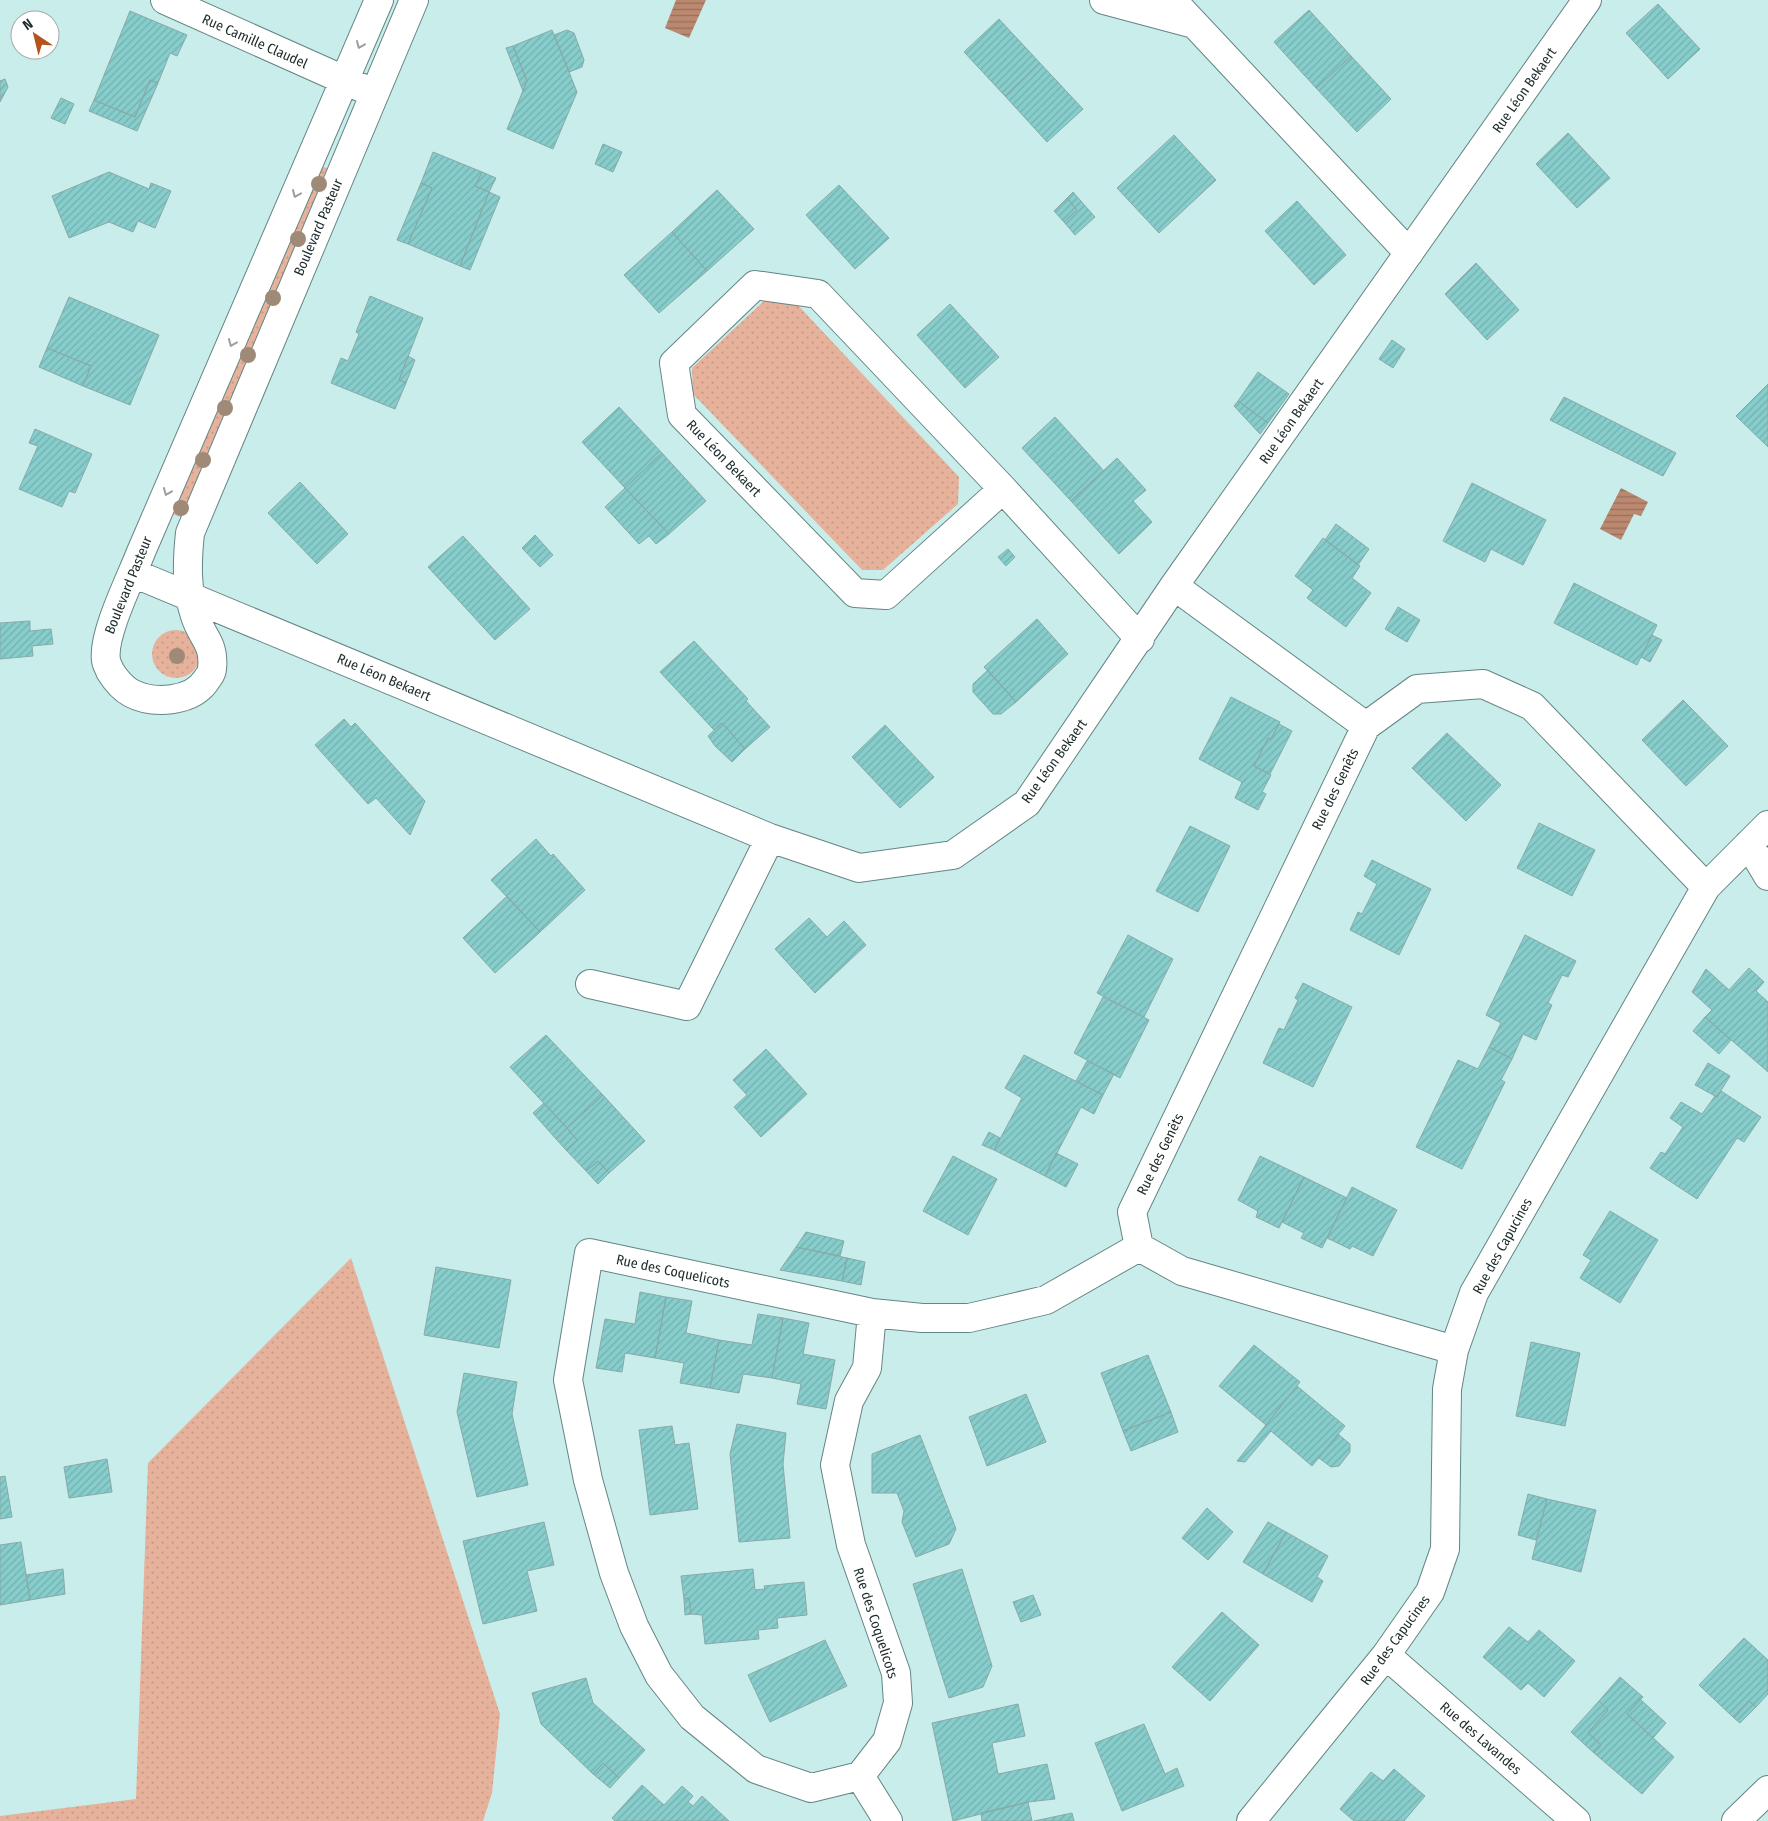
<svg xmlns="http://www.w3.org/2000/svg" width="1768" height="1821" font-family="'Fira Sans Condensed',sans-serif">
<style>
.grass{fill:url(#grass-dots)}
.water{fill:url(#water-rules)}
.building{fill:url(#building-hatch);stroke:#87aaa8}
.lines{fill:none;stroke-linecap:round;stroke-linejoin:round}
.minor-casing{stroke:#648584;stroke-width:30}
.minor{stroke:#fff;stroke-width:28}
.tree{fill:#9e8a77}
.oneway{stroke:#99a09f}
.labels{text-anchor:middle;stroke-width:4;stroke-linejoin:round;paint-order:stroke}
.street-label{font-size:14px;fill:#1d2b2a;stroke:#fff}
</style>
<defs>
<pattern id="grass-dots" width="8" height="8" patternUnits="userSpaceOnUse" patternTransform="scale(1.25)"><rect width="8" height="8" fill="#e6b29b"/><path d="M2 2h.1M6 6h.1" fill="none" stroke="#c59986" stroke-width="1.8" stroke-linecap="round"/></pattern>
<pattern id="water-rules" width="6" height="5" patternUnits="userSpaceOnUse" patternTransform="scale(1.25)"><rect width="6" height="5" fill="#bb8870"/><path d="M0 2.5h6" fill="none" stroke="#976f5c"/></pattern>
<pattern id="building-hatch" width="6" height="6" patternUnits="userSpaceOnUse" patternTransform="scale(1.25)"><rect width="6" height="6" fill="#86cdcb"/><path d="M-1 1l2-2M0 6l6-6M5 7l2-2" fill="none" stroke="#73b0ae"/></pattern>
</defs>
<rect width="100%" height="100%" fill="#c9edeb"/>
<!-- grass -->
<path class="grass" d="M321,166l11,4 -148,348 -12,-4z
M765,300l29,1 165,176 -1,27 -75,66h-21l-169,-176 -1,-26z
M152 654a24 24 0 1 1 48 0a24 24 0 1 1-48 0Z
M351,1258l149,456 -8,79 -9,28h-483v-5l136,-17 12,-336z"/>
<!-- water -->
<path class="water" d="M676,0h30l-17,38 -24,-10z
M1621,488l27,14 -7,14 -7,-2 -13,26 -21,-11z"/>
<!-- building -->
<path class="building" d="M1658,4l42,45 -32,30 -42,-46z
M1309,10l42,46 -35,32 -42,-46z
M130,11l57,24 -10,21 -7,-3 -12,30 -8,-3 -15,37 -41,-17z
M999,19l41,44 -35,33 -41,-44z
M552,30l25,62 -24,57 -46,-20 20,-48 -14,-35z
M567,30l7,3 10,27 -2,7 -13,5 -15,-37z
M513,46l14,35 -4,10 -17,-43z
M1351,56l40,43 -34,33 -41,-44z
M1040,63l43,46 -36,33 -42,-46z
M5,79l3,8 -8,15v-21z
M150,80l8,3 -21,48 -48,-20 5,-11 41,17z
M61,98l13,6 -9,20 -14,-6z
M1568,133l42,45 -33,30 -41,-44z
M1174,135l42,45 -57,53 -42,-45z
M603,144l19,8 -9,20 -18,-8z
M433,152l49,20 -7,14 14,6 -29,74 -52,-22 24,-56 -11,-5z
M109,172l40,17 2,-6 20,8 -16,37 -17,-7 -5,11 -24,-10 -40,16 -17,-42z
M482,172l14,6 -7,14 -14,-6z
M421,183l11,5 -24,56 -11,-4z
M839,185l50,53 -34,31 -49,-54z
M717,190l37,39 -47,42 -35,-39z
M489,192l11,5 -30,73 -10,-4z
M1073,192l22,25 -20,18 -11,-13 13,-12 -10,-12z
M1067,198l10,12 -13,12 -10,-11z
M1297,201l49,54 -32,30 -49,-54z
M672,232l35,39 -48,42 -35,-38z
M1476,263l43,47 -32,30 -42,-46z
M370,296l53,22 -24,62 7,3 -11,26 -64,-26 10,-25 7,3 11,-27 -3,-2z
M69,297l90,38 -29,70 -47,-19 8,-20 -44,-18z
M950,304l49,53 -34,31 -48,-53z
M1392,340l13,9 -12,19 -14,-9z
M47,348l44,18 -8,20 -44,-19z
M408,356l7,4 -9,23 -7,-3z
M1258,372l31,22 -21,29 -30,-22z
M1768,384v63l-32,-31z
M1564,397l112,56 -13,23 -113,-56z
M1238,401l30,22 -8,11 -26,-28z
M619,407l43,46 -37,35 -43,-46z
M1055,417l49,54 -33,30 -49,-53z
M35,429l57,25 -17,39 -6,-2 -7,16 -43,-18 19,-43 -9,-3z
M662,453l44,48 -37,33 -44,-46z
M1117,458l29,32 -13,11 19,21 -33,32 -48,-53z
M300,482l48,52 -31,30 -49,-51z
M1472,483l74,37 -23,45 -32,-16 -6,13 -42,-21z
M625,488l44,46 -13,10 -7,-8 -10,8 -34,-37z
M1336,524l33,25 -11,16 -33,-25z
M535,535l18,20 -13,12 -18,-19z
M463,536l67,73 -35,31 -67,-73z
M1323,538l37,28 -8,12 19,15 -25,34 -39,-29 6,-8 -18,-14z
M1008,549l7,8 -9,9 -8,-9z
M1574,583l83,42 -20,40 -83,-42z
M1398,607l22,13 -13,22 -22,-13z
M1037,619l31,35 -52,48 -32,-35z
M30,621v10l21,-2 2,15 -21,2 1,10 -33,3v-36z
M1652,635l10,5 -12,22 -9,-5z
M694,641l54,58 -2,2 24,26 -25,22 -23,-26 -8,7 -54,-58z
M988,670l28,32 -15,12h-8l-20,-22v-8z
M1231,697l49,25 -9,17 -3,-1 -14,28 17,9 -9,17 4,2 -8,16 -23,-12 7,-16 -43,-23z
M1683,700l45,46 -42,40 -44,-46z
M344,719l7,8 4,-4 70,78 -15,34 -34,-37 -8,6 -53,-59z
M722,723l23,26 -13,13 -17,-16 -7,-10z
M1279,724l13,7 -22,43 -16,-8 14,-28 3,1z
M885,725l49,52 -34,31 -48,-51z
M1447,733l54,52 -35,36 -54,-53z
M1539,823l56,27 -23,46 -55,-28z
M1190,826l40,20 -32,66 -42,-21z
M536,839l15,17 2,-2 32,36 -45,42 -49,-52z
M1372,860l59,29 -32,66 -49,-25 8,-18 4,2 15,-30 -13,-8z
M507,896l33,36 -45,41 -32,-35z
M809,918l18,19 17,-16 22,24 -51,48 -40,-44z
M1128,935l45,24 -29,58 -47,-24z
M1525,935l51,26 -8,16 -6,-2 -14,28 4,2 -16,35 -13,-6 -11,25 -23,-12 12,-24 -15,-8z
M1749,968l15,14 -8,9 12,11v70l-63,-55 7,-7 -20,-18 14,-23 23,21z
M1303,983l49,24 -39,80 -50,-24 16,-35 5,2 14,-30 -3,-2z
M1103,997l46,23 -29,58 -46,-25z
M1705,1017l26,23 -12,14 -26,-23z
M546,1035l57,60 -36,33 -57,-61z
M1489,1047l23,12 -11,21 4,2 -43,87 -46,-22 42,-87 20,9z
M766,1049l41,45 -46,43 -27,-30 13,-12 -14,-15z
M1024,1055l79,40 -9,19 -13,-7 -36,69 -51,-26 28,-52 -17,-10z
M1087,1061l27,13 -11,21 -27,-14z
M1708,1063l22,13 -13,21 -22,-12z
M1721,1091l40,26 -17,25 -7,-4 -40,61 -47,-31 11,-16 4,2 18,-27 -13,-9 11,-16 21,12 13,-18 2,1z
M603,1095l42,46 -36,32 -11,-12 -12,10 -20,-21 11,-10 -10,-12z
M544,1103l23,25 -11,11 -23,-26z
M567,1128l10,12 -11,10 -10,-11z
M989,1132l11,6 -6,12 -12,-5z
M1056,1153l22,11 -12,23 -21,-11z
M953,1156l44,23 -29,56 -45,-24z
M1260,1156l44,21 -25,51 -23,-11 2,-6 -20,-11z
M598,1161l11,12 -11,11 -12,-13z
M1304,1177l43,21 -25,50 -21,-10 3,-5 -22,-11z
M1352,1187l45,23 -24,46 -21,-10 -2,3 -23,-11z
M1610,1211l48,29 -38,63 -40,-25 11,-18 -8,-5z
M806,1232l38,9 -4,15 -44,-9z
M796,1247l51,11 -5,23 -62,-11z
M847,1258l18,4 -4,23 -19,-4z
M436,1267l75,13 -12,68 -75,-13z
M640,1292l26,5 -11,61 -30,-5 -3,19 -26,-4 9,-49 30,5z
M666,1297l26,4 -6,32 33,7 -9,48 -30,-5 4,-20 -29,-5z
M758,1314l25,4 -11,60 -29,-4 -4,19 -29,-5 9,-48 33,5z
M783,1318l26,5 -6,31 32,6 -9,49 -29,-5 4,-20 -29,-6z
M1531,1342l49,11 -15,73 -49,-10z
M1254,1345l46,37 -34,43 -47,-39z
M1148,1355l23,57 -48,19 -22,-58z
M464,1373l53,9 -5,32 16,71 -51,12 -20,-85z
M1297,1386l48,40 -33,40 -41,-35 -26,31 -8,-1z
M1026,1394l20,48 -59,24 -18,-49z
M1171,1412l7,20 -47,19 -8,-20z
M737,1424l49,9 -3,31 7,74 -51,4 -9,-88z
M672,1426l3,19 14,-2 9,66 -48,6 -11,-85z
M1338,1434l12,10v8l-11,14 -8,1 -12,-9z
M920,1435l36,94 -7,15 -33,13 -14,-35 2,-11 -7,-18h-25v-39z
M107,1459l5,33 -43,6 -5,-31z
M5,1476l7,41 -12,2v-42z
M1528,1494l19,5 -11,41 -18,-5z
M1547,1499l49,11 -15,62 -49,-13z
M1207,1508l26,24 -25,28 -26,-22z
M544,1522l10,43 -27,6 10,40 -54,13 -20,-83z
M1268,1522l18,10 -23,42 -20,-12z
M1286,1532l42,24 -11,21 6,4 -11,21 -49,-28z
M21,1542l9,58 -30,5v-60z
M63,1569l2,25 -35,6 -4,-25z
M753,1569l2,21 10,-1 -1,-3 40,-4 3,33 -30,3 1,10 -20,2 1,9 -54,5 -3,-29 -11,-1 -2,-16 -5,1 -3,-23z
M962,1569l30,97 -9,21 -34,11 -36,-114z
M1033,1595l8,20 -20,7 -8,-20z
M689,1598l2,16 -6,1 -1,-16z
M1222,1612l37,33 -49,56 -38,-34z
M1509,1627l19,15 11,-12 36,31 -31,36 -16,-14 -7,7 -38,-33z
M1744,1638l24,22v34l-12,13 -7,-6 -15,17 -35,-33z
M825,1640l22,46 -77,36 -22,-47z
M1620,1677l23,20 -16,17 47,43 -32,37 -48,-41 7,-8 -13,-12 20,-23 -9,-9z
M586,1678l7,25 52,47 -26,28 -16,-15 -10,11 -52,-50 -9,-31z
M1640,1699l26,24 -13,15 -26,-24z
M1599,1701l9,9 -20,23 13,12 -7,8 -23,-21z
M1749,1701l7,6 -16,16 -6,-5z
M1018,1704l7,32 -33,7 6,31 49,-10 8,35 -27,3 -75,19 -21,-98z
M1144,1724l21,50 12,-6 7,18 -62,25 -27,-68z
M603,1763l16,15 -9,10 -17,-14z
M1394,1769l31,27 -21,25h-50l-14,-12 31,-37 12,9z
M642,1785l22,20 18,-19 11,10 -5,6 5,4 9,-10 27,25h-114l-3,-3z
M1028,1802l4,19h-50l-1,-8z
M1072,1813l2,8h-40z"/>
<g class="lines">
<defs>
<path id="minor" d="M165,0l197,88
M379,0l-238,552c-10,26 -39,83 -35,108 0,4 3,7 4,11 5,8 12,17 21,22 23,12 62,9 76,-14 2,-3 5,-6 5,-10 3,-26 -10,-31 -17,-53 -9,-27 -8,-55 -5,-83l224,-533
M1104,0l90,24
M1172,0l237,253
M1003,489l-117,106 -31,-2 -173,-178 -8,-52 81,-78 63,9 185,195 137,150
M133,573l637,265 89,30 94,-13 74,-52 147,-217 413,-586
M1174,586l192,140
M1749,844l19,32
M590,984l97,22 83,-168
M872,1313l-5,55 -18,33 -14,64 16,80 45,128 2,30 -11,38 -27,35 -49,12 -55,-19 -64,-52 -33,-42 -25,-49 -20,-53 -26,-93 -20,-100 21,-127 283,60 50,5h47l77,-18 93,-53
M1454,1350l-272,-79 -43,-24 -7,-35 234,-486 51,-37 66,-5 49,22 174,181
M1386,1655l190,166
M860,1776l28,45
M1251,1821l135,-166 44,-63 15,-43 2,-160 7,-39 20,-57 232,-406 62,-62
M1736,1821l32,-31"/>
</defs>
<!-- minor casing -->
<use href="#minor" class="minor-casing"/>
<!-- minor -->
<use href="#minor" class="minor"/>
</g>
<!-- trees -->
<g class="tree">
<circle cx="319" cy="184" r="8"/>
<circle cx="298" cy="239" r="8"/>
<circle cx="273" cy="298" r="8"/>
<circle cx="248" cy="355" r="8"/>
<circle cx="225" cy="408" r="8"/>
<circle cx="203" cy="460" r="8"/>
<circle cx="181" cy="508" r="8"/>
<circle cx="177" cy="656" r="8"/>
</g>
<!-- one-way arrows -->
<defs><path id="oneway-chevron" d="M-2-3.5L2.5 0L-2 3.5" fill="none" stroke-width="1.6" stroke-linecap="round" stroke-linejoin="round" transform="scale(1.25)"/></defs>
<g class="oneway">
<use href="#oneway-chevron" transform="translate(360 45) rotate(113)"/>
<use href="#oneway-chevron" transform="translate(296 194) rotate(113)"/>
<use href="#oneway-chevron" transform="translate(232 343) rotate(113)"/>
<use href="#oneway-chevron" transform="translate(167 492) rotate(113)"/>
</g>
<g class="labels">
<!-- street labels -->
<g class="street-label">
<text transform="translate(255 41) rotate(24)" y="5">Rue Camille Claudel</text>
<text transform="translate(1524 90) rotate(-55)" y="5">Rue Léon Bekaert</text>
<text transform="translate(318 227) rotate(-67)" y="5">Boulevard Pasteur</text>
<text transform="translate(1291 421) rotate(-55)" y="5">Rue Léon Bekaert</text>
<text transform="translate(724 458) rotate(46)" y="5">Rue Léon Bekaert</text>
<text transform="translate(128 585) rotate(-68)" y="5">Boulevard Pasteur</text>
<text transform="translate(384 677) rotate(23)" y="5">Rue Léon Bekaert</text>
<text transform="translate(1054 761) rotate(-54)" y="5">Rue Léon Bekaert</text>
<text transform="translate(1335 789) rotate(-64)" y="5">Rue des Genêts</text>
<text transform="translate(1160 1154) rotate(-64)" y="5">Rue des Genêts</text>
<text transform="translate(1502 1246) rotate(-61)" y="5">Rue des Capucines</text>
<text transform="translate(673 1271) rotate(12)" y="5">Rue des Coquelicots</text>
<text transform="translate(876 1623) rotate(72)" y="5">Rue des Coquelicots</text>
<text transform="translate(1395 1640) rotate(-54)" y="5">Rue des Capucines</text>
<text transform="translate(1481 1738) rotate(41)" y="5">Rue des Lavandes</text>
</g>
</g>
<!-- north arrow -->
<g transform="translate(35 35) rotate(325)"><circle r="24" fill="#ffffff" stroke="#a5aaaa"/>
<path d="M0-4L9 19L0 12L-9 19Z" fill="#b6521c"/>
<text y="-8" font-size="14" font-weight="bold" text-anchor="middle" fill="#1d2b2a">N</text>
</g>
</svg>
